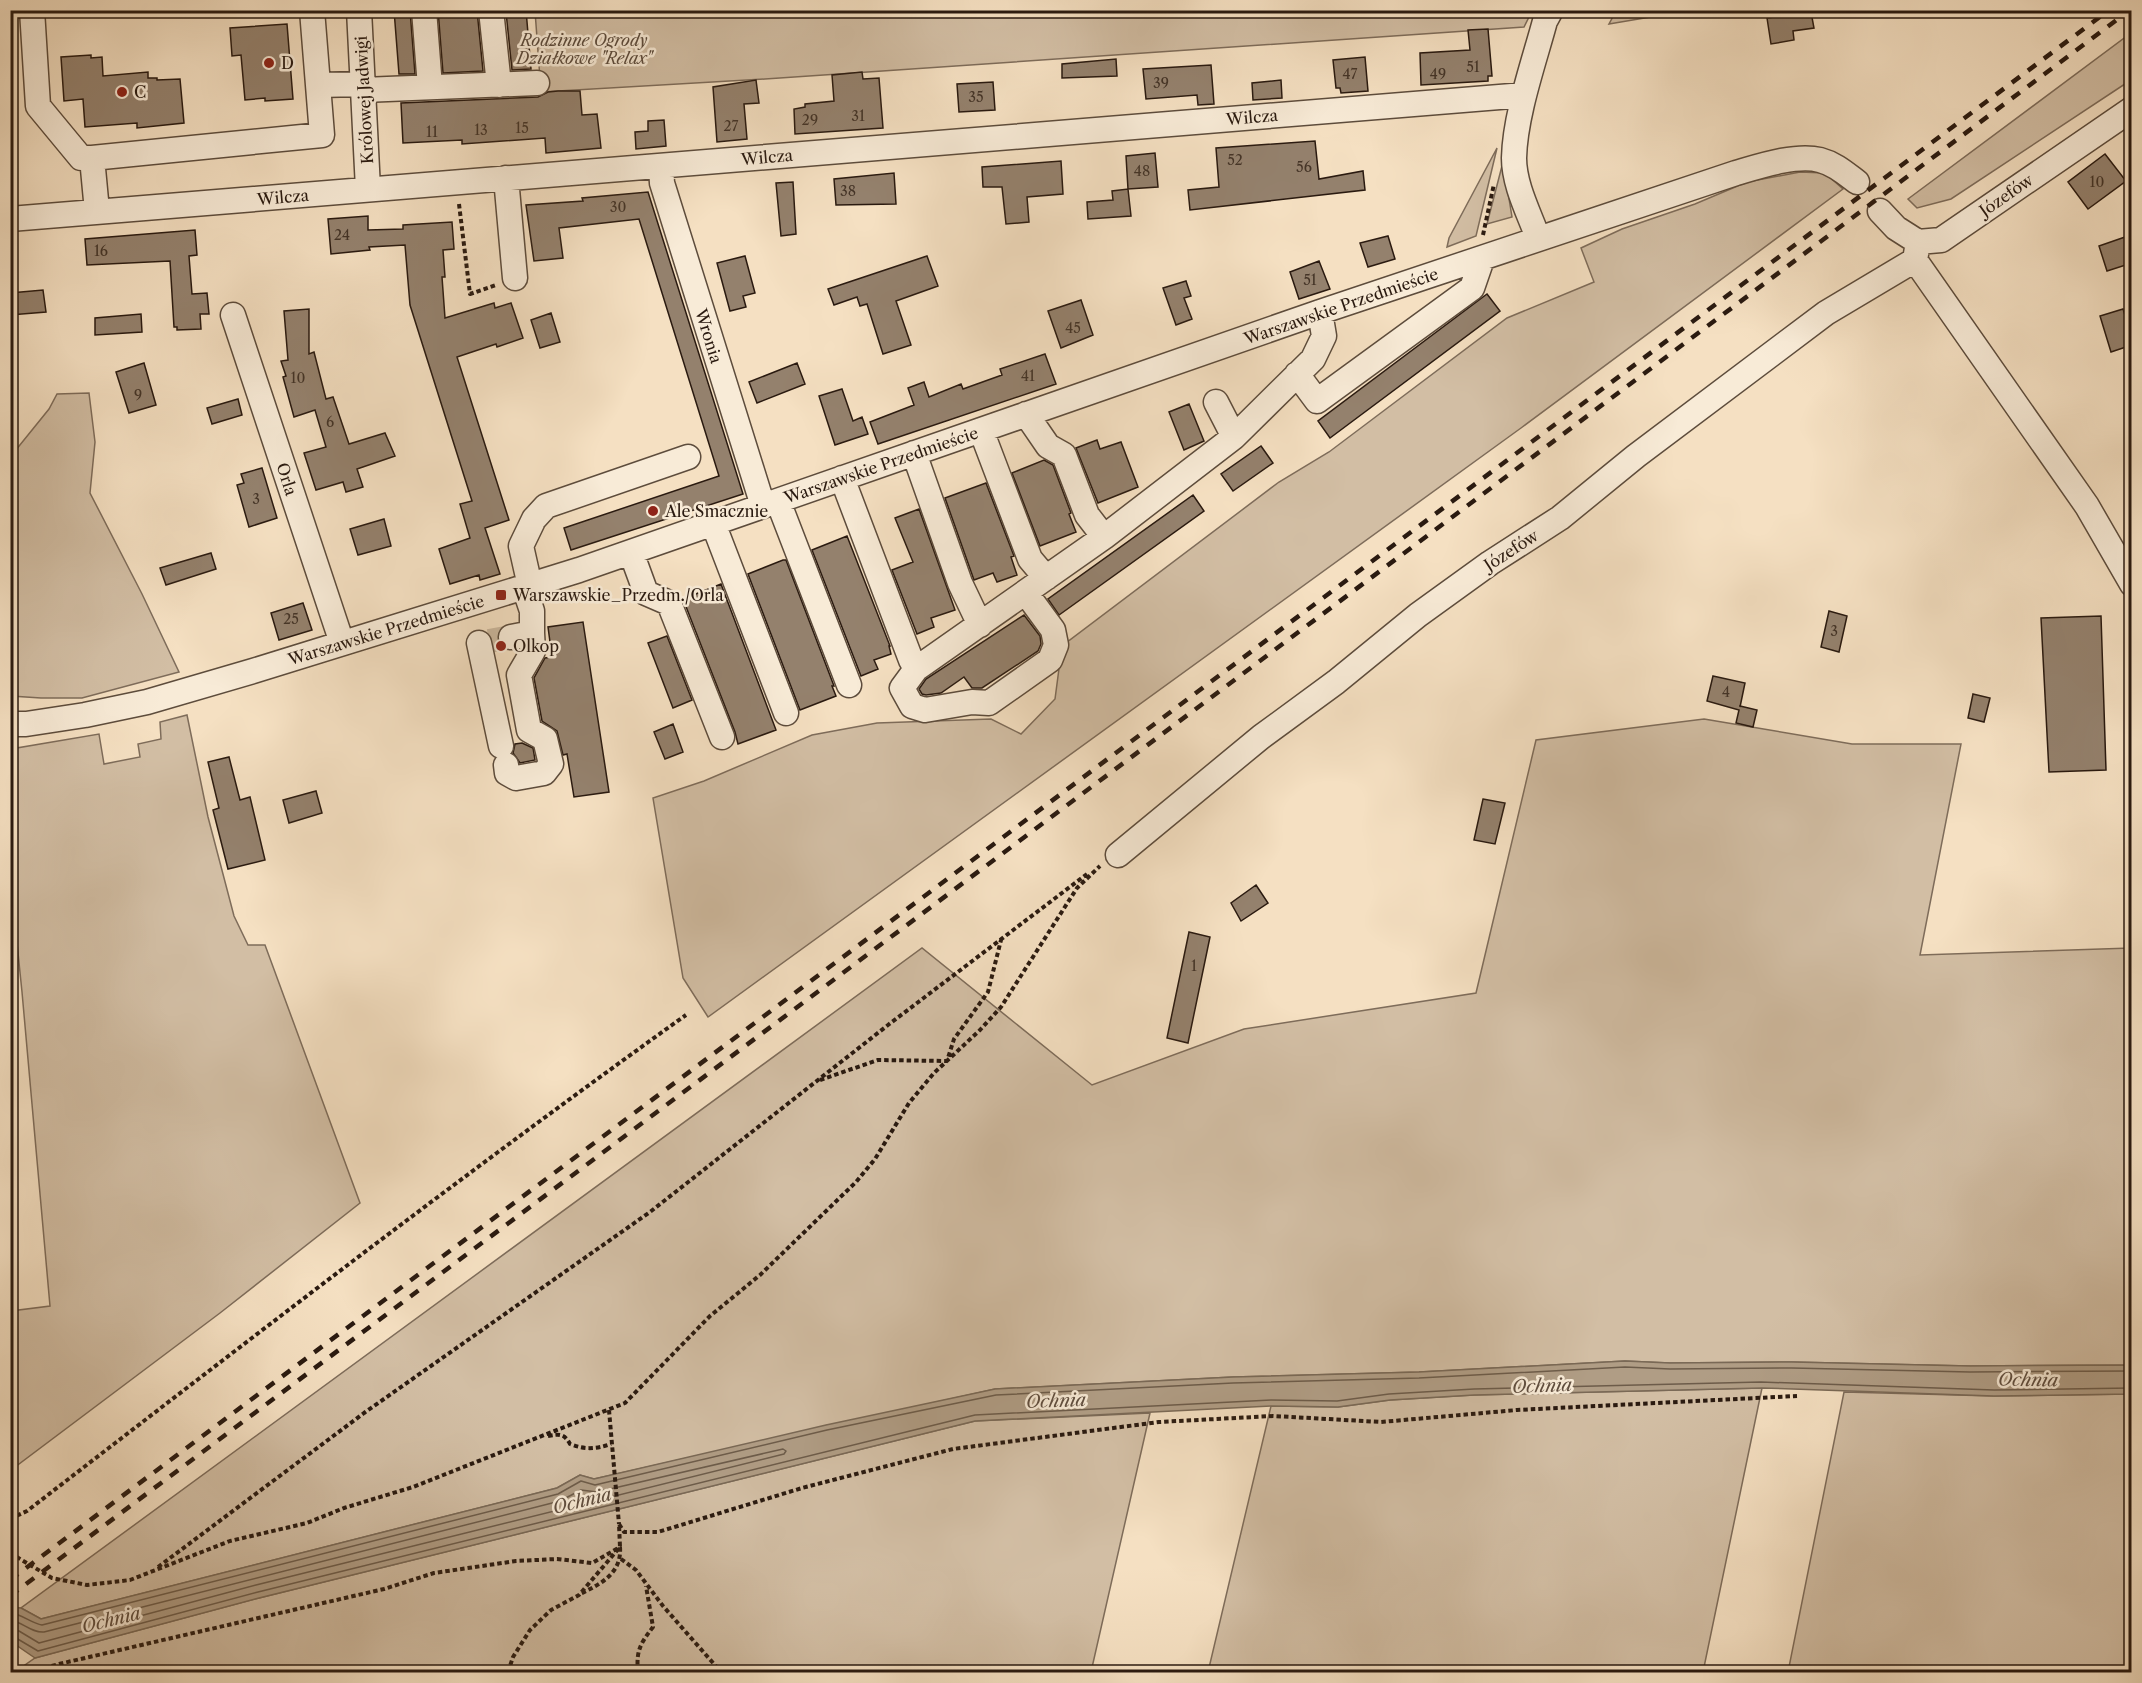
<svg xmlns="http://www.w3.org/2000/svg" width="2142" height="1683" font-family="'Libre Caslon Text',serif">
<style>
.green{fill:#d2bea4;stroke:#7e6c5a;stroke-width:1.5}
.water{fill:#b09d85;stroke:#7a6956;stroke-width:1.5}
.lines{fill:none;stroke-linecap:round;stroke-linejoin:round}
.shore{stroke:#6d5c4a;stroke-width:1.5}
.building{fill:#94816d;stroke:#2a1a10;stroke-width:1.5}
.minor-tunnel{stroke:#ccb89e;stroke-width:24;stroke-dasharray:24 12;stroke-linecap:butt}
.minor-casing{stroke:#5d4c3c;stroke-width:27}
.path{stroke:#2a1a10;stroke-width:4;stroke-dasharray:4.5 3;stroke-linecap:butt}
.minor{stroke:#f8ebd7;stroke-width:24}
.rail{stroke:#2a1a10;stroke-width:4.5;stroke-dasharray:10 10;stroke-linecap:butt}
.poi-dot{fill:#8f2418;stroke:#f8ebd7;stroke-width:2}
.labels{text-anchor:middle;stroke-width:5;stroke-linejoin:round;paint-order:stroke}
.number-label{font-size:14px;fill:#443427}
.park-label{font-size:16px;font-style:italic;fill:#5c4b3c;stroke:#f8ebd7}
.poi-label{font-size:16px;fill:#2a1a10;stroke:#f8ebd7;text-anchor:start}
.street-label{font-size:16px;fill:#2a1a10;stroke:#f8ebd7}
.water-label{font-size:18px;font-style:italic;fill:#604e3f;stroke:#f8ebd7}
</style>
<rect width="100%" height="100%" fill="#f5e0c2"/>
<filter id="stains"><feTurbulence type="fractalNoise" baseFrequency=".00333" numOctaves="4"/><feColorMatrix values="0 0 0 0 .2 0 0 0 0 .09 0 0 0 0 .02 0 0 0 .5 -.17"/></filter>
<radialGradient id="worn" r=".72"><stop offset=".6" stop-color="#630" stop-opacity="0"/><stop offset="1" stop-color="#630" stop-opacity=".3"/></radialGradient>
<!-- green -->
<path class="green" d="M535,11h997l-8,16 -759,52 -224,13z
M1616,11v-1l70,1 -77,13z
M2131,33v47l-180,119 -34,9 -9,-9z
M1497,148l-21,88 -29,11 2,-9z
M1503,162l9,55 -25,7z
M1800,172l25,1 18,16 -322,239 -813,589 -25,-39 -30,-180 51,-17 108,-46 65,-12 114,-4 30,15 34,-35 7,-53 217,-164 50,-30 178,-134 87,-36 -13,-34 41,-19 73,-25 52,-22z
M89,393l6,49 -5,51 52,101 37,78 -97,26h-41l-30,-2v-240l38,-47 8,-15z
M187,715l21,102 26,99 14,29h17l95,258 -140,110 -209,157v-159l39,-5 -28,-314 -11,-108v-135l88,-15 5,30 36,-7 -2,-13 23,-5 -1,-17z
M1704,719l148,25h109l-41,211 211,-7v417l-161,1 -178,-4 -122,1 -45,-2 -206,11 -186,5 -238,12 -401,90 -14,-4 -23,13 -516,131 -20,-11 901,-660 170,137 152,-56 232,-36 60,-253z
M1762,1388l-59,284h-495l63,-266 67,1 52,-7 84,-5z
M1844,1392l150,4 137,-2v278h-343z
M1150,1413l-59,259h-1076l20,-14 224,-60 716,-177z"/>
<!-- water -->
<path class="water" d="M1625,1361l45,2 122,-1 178,4 161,-1v29l-137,2 -232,-8 -288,7 -84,5 -52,7 -67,-1 -296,15 -716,177 -224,60 -22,-15h-2v-36l10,1 20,11 516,-131 23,-13 14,4 232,-54 169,-36 238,-12 186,-5z"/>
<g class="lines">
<!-- shore -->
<path class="shore" d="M10,1613c12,1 21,10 32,12l516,-131 23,-13 14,4 232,-55 169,-35 237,-12 186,-5 206,-11 45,2 122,-1 178,4 162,-1
M10,1620c13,2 21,13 34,12l516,-131 21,-11 16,2 186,-43 3,2 -2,3 -528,131 -217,58 -20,-12 -9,-1
M10,1638h6l22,13 220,-59 717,-177 296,-15 66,1 52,-7 85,-5 287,-7 233,8 138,-2"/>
</g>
<!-- building -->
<path class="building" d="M394,10h16l5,64h-16z
M438,10h39l6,61 -40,2z
M526,10l5,59 -19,1 -6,-58z
M1811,12l3,16 -21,3 1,9 -23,4 -4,-26z
M287,24l6,75 -28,2v-3l-20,2 -4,-45 -9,1 -2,-28z
M1488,29l4,47h-4v5l-67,4 -1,-32 50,-3 -2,-20z
M91,55v3l11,-1 1,19 45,-4v6h9v2l23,-1 4,44 -47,5v-5l-52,4 -2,-28 -19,2 -3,-44z
M1365,57l3,34 -27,2 -1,-5h-4l-3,-28z
M1116,59l1,17 -55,2v-14z
M1211,65l3,39 -16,1 -1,-10 -51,4 -3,-30z
M862,72l1,7 16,-1 4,50 -88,6 -1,-25 11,-2v-3l29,-3 -2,-26z
M756,80l3,23 -15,1 3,35 -30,3 -4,-55z
M1281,80l1,18 -29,2 -1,-17z
M993,82l2,28 -36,2 -2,-28z
M558,91h22l2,24 15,-1 4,34 -55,5 -1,-15 -83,6v-4l-59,3 -2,-40 137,-6 10,-5z
M664,120l2,26 -30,3 -1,-17 13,-1v-10z
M1315,141l4,38 44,-8 2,19 -175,20 -2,-20 31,-3 -3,-39z
M1155,153l3,34 -30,2 -2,-33z
M2105,154l21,27 -38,28 -20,-27z
M1061,161l2,33 -36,3 2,25 -23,2 -4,-37h-19l-1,-20z
M894,173l2,31 -60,1 -2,-26z
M793,182l3,52 -15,2 -5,-53z
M1128,189l3,27 -43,3 -1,-17 26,-2 -1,-9z
M648,192l95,302 -172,56 -7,-22 155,-52 -80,-257 -80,9 4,30 -29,3 -8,-56 57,-4 -1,-3z
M368,216v14l35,-1v-4l49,-3 2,27 -11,1 2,27h-3l3,41 49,-15 1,5 16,-5 12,35 -26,9 -1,-3 -39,13 52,163 -24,8 15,46 -20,6 -1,-5 -29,9 -11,-35 31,-11 -10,-34 12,-3 -62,-196 -5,-60 -36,2 1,3 -39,4 -3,-35z
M195,230l2,25 -8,1 3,38 15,-1 2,21h-9l1,15 -24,1v-3h-3l-4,-66 -83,4 -2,-26z
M1388,236l7,23 -27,8 -8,-24z
M2125,237l7,19v7l-25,8 -8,-25z
M745,256l10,37 -12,3 3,11 -16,4 -13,-48z
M927,256l11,30 -42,15 15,44 -28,9 -16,-50 -7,2 -3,-9 -23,8 -6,-16z
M1319,261l11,28 -31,10 -9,-27z
M1186,281l5,15 -7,2 8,21 -16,6 -13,-37z
M43,290l3,22 -36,3v-22z
M1487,294l13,17 -170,127 -12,-17z
M1081,300l12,35 -32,13 -13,-37z
M309,309v45l5,-2 12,47 7,-2 16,47 36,-11 10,23 -38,13 6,18 -17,5 -3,-10 -27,8 -12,-37 22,-6 -11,-37 -21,7 -11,-40 3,-1 -5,-15 7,-1 -4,-49z
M2123,309l9,28v8l-21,7 -11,-36z
M551,313l9,29 -20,6 -9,-28z
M141,314l1,18 -47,3v-17z
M1045,354l11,30 -178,60 -8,-22 44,-17 -6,-17 16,-6 5,15 32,-13 2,5 39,-14 -2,-6z
M144,363l12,42 -27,8 -13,-41z
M797,363l8,21 -48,19 -8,-21z
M842,389l11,32 9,-4 6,17 -33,11 -16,-49z
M238,399l4,16 -30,9 -5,-16z
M1189,404l15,37 -20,9 -15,-38z
M1097,440l3,9 21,-7 17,45 -40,16 -22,-55z
M1261,446l12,17 -40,28 -12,-17z
M1044,460l9,5 18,48 -2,1 7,18 -36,14 -28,-73z
M262,468l15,50 -28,9 -12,-42 7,-2 -3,-9z
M986,483l28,73 -3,1 6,18 -20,7 -4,-9 -19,7 -29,-82z
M1193,495l11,16 -145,104 -11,-16z
M919,509l36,101 -24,8 3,9 -17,7 -25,-64 21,-8 -18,-44z
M384,519l7,27 -33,9 -8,-26z
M847,536l43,110h-1l2,8 -17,6 4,9 -17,7 -49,-126z
M211,553l5,16 -50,16 -6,-17z
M783,560h3l48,126h-2l4,10 -36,14 -52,-136z
M721,584l55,146 -38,14 -3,-12 -52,-133z
M303,603l9,27 -33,10 -8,-27z
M1829,611l18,5 -8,36 -18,-5z
M1024,615l16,21 1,8 -3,7 -56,37h-10l-8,-11 -23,16 -15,2 -4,-1 -3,-5 7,-10z
M2101,616l5,154 -57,2 -8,-154z
M583,622l26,170 -35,5 -7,-43 -4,1 -6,-24 -15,-10 -8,-43 11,-20 7,-1 -4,-30z
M667,636l25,64 -19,8 -25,-65z
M1713,676l32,7 -5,24v-1l17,4 -4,17 -17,-4 3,-13 -32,-9z
M1973,694l17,4 -6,24 -16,-4z
M673,724l10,28 -18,7 -11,-27z
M522,743l11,5 2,12 -15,3 -7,-10 2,-9z
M229,757l11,43 10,-3 15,63 -37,9 -15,-59 6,-2 -11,-46z
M316,791l6,22 -33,10 -6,-23z
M1483,799l22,4 -10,41 -21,-4z
M1256,885l12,18 -27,18 -10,-18z
M1189,932l21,5 -22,106 -21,-5z"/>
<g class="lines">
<!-- minor-tunnel -->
<path class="minor-tunnel" d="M489,641l22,-4"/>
<defs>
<path id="minor" d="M32,10l6,96 43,52h11
M359,10l9,179
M424,10l6,77
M491,10l8,75
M318,85l45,-1
M363,90l174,-7
M661,166l1,17 101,323
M506,178l9,100
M97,211l-5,-53 230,-23 -10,-125
M1880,211l16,17 22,14 23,-2 191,-131
M10,219l1514,-124
M1538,238c-9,-25 -24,-53 -24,-80 1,-43 20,-96 31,-137l6,-11
M1918,242l-3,18 172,246 45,78
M233,315l109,328
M1297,374l20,27 155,-113 10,-29
M1026,414l22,32 16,9 23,60 17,22
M981,430l49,129 16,19
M1234,437l79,-78 11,-23 -4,-24
M914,453l46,130 20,42
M842,478l69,182 5,9 188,-132 130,-100 -18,-35
M778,501l71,184
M713,523l73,190
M631,552l15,41 23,10 53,134
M530,586l-9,-40 13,-27 12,-13 142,-49
M511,637l21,-4v-22l-8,-24
M479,643l22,103
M916,669l-14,19 10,18 13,4 47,-8 17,1 61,-43 6,-15 -3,-15 -27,-37
M10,724h16l59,-9 62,-13 106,-31 326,-101 741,-258 416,-139c24,-7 60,-19 84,-13 15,4 25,13 37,22
M506,765l1,8 9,5 28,-5 7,-9 -6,-25 -16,-9 -10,-55 14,-24 -1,-18
M1118,855l143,-118 75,-55 82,-67 72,-52 70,-45 76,-62 190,-143 89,-53"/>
</defs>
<!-- minor casing -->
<use href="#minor" class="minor-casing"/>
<!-- path -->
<path class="path" d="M459,204l11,90 26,-9
M1483,235l11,-51
M820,1080l58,-20 69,1 7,-22 34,-47 13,-52
M609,1410l10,114
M548,1436c11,-2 16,-3 22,8 15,6 26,5 41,0
M10,1519l17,-8c218,-168 435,-336 659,-496
M10,1553l42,25 35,7 43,-5 100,-39 77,-18 37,-15 69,-21 212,-84 85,-87 50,-41 96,-93 19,-23 34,-56 25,-30 46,-43 21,-23 76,-119 23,-22
M621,1559l15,11 27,36 58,66
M158,1567l206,-154 286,-201 238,-187 199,-151
M30,1672l29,-8 325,-75 50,-16 82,-12 41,-2 35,4 28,-16c2,26 -19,37 -40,47
M508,1672l5,-15 17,-27 21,-20 28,-15 41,-48 -1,-23 5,8h34l144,-44 151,-39 206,-27 114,-6 108,6 136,-12 280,-14
M638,1672c-2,-21 2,-28 15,-45l-7,-41"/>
<!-- minor -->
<use href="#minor" class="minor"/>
<!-- rail -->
<path class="rail" d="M10,1580l2099,-1570
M10,1596l2120,-1586"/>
</g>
<!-- markers -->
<g class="poi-dot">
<circle cx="269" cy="63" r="6"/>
<circle cx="122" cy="92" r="6"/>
<circle cx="653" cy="511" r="6"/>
<rect x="495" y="589" width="12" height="12" rx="3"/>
<circle cx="501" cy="646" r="6"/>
</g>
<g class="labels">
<!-- number labels -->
<g class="number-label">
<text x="1473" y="72">51</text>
<text x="1350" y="79">47</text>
<text x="1438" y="79">49</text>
<text x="1161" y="88">39</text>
<text x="976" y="102">35</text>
<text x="858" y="121">31</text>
<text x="810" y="125">29</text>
<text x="731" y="131">27</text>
<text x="522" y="133">15</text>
<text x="481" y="135">13</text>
<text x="432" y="137">11</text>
<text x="1235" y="165">52</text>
<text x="1304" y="172">56</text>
<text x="1142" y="176">48</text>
<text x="2097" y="187">10</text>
<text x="848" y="196">38</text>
<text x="618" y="212">30</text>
<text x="342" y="240">24</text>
<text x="101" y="256">16</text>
<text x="1310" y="285">51</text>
<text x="1073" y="333">45</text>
<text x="1028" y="381">41</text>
<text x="298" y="383">10</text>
<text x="138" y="400">9</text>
<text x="330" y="427">6</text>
<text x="256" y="504">3</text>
<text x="291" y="624">25</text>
<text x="1834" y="636">3</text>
<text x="1726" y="697">4</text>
<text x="1194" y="971">1</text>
</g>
<!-- park labels -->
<g class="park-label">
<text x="584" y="46">Rodzinne Ogrody<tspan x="584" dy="18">Działkowe "Relax"</tspan></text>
</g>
<!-- poi labels -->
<g class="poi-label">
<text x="281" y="69">D</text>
<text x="134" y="98">C</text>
<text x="665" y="517">Ale Smacznie</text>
<text x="513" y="601">Warszawskie_Przedm./Orla</text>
<text x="513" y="652">Olkop</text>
</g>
<!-- street labels -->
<g class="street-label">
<text transform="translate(364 100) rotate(-93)" y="6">Królowej Jadwigi</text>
<text transform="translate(1252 117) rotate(-5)" y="6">Wilcza</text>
<text transform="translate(767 157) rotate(-5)" y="6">Wilcza</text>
<text transform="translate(2006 195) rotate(-35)" y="6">Józefów</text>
<text transform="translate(283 197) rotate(-5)" y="6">Wilcza</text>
<text transform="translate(1341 306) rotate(-19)" y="6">Warszawskie Przedmieście</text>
<text transform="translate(709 336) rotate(73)" y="6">Wronia</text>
<text transform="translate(881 465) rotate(-19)" y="6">Warszawskie Przedmieście</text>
<text transform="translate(287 479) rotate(72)" y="6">Orla</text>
<text transform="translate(1511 550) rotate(-33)" y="6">Józefów</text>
<text transform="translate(386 630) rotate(-17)" y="6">Warszawskie Przedmieście</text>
</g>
<!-- water labels -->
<g class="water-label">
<text transform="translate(2028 1380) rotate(1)" y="6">Ochnia</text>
<text transform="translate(1542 1386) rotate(-2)" y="6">Ochnia</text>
<text transform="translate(1056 1401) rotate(-2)" y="6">Ochnia</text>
<text transform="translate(582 1501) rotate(-14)" y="6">Ochnia</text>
<text transform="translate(111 1620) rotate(-14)" y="6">Ochnia</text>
</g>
</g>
<!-- margin -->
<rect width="2142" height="1683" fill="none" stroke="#f5e0c2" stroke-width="36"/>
<rect x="12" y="12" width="2118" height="1659" fill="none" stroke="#2a1a10" stroke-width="3"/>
<rect x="18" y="18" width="2106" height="1647" fill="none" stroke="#2a1a10" stroke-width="1.5"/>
<rect width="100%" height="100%" filter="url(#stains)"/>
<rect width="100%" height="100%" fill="url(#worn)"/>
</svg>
